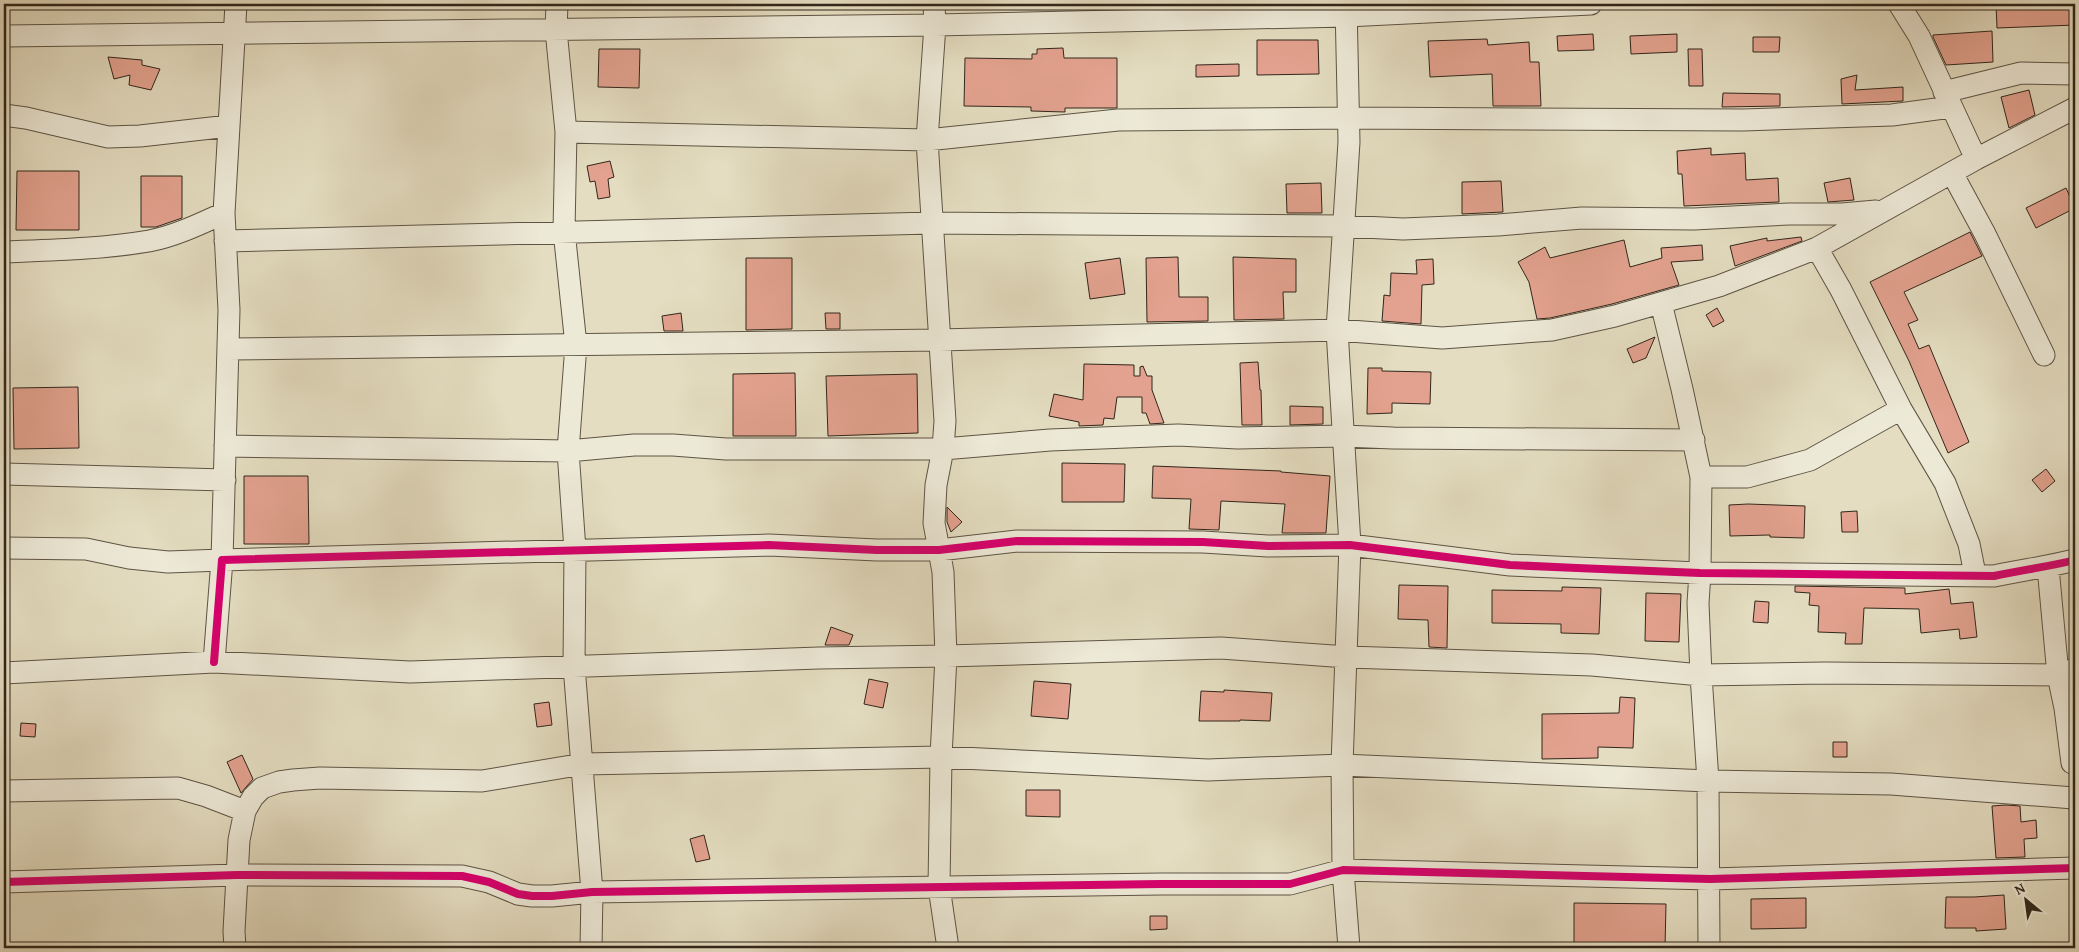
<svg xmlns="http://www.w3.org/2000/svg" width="2079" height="952" font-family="'Gentium Book Plus',serif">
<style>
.building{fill:#e3a28f;stroke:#31261b}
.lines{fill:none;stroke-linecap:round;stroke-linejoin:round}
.minor-casing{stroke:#5e5444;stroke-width:23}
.minor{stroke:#ede9d7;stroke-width:21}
.cycleway-casing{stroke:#ede9d7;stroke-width:11}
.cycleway{stroke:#d6006c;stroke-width:8}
</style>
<rect width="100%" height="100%" fill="#e4ddc1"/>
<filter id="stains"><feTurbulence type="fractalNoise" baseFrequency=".004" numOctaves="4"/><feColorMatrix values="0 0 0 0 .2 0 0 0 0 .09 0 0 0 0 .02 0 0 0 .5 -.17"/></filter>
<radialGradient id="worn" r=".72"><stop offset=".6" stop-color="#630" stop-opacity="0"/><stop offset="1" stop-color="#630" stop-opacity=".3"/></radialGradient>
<!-- building -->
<path class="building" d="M1996,4h79v21l-78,3z
M1992,31l1,31 -47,3 -13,-28v-2z
M1593,34l1,16 -36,1 -1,-15z
M1677,34v18l-46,2 -1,-18z
M1753,37h27l-1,15h-26z
M1487,39l1,6 41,-3 1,20h9l2,44h-48l-1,-32 -62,3 -2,-36z
M1257,40h61l1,34 -62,1z
M1063,48l1,10h53v50h-52v4l-34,-1v-4l-67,-1 1,-48 67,1v-5h5v-5z
M599,49h41l-1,39 -41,-1z
M1688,49h14l1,37h-14z
M108,57l34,3v5l18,4 -9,21 -22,-5 1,-10 -16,4z
M1239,64v12l-43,1v-12z
M1857,75l-2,15 48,-3v14l-61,3 -1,-25z
M2029,90l6,25 -26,13 -8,-31z
M1723,93l57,1v12l-58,1z
M1711,148v7l34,-2 1,27 32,-2 1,24 -95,4 -2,-32h-4l-1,-23z
M610,161l4,16 -6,2 2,18 -12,2 -3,-18 -5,1 -3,-16z
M17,171h62v59h-63z
M141,176h41v42l-26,9h-15z
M1850,178l4,22 -26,2 -4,-19z
M1501,181l2,31 -41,2v-32z
M1321,183l1,30h-35l-1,-29z
M2066,188l9,20 -39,20 -10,-20z
M1970,232l12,24 -78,36 14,28 -10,4 11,25 10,-4 40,97 -21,11 -39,-92 -39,-79z
M1801,237l1,4 -67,25 -5,-20 37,-8v3z
M1624,240l6,27 32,-9 -1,-10 41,-3 1,15 -32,2 8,23 -67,19 -62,14 -13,1 -8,-37 -11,-20 27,-15 5,11z
M1178,257l1,40h29v24l-61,1 -1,-64z
M1233,257l63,2v33h-13l1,27 -50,1z
M746,258h46v71l-46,1z
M1120,258l5,36 -35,5 -5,-36z
M1433,259l1,25 -12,1 -1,39 -39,-3 2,-26 6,1 1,-23 26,1 -1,-14z
M1717,308l7,13 -11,6 -7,-12z
M681,313l2,18h-19l-2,-15z
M825,313h15v16h-14z
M1655,337l-9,21 -13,5 -6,-14z
M1258,362l2,28h1l1,35h-20l-2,-62z
M1084,364l50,1v11h6v-9l3,-1 4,10h5v14l12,33 -14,1 -4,-11h-4v-16h-25l-3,22 -10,-1 -1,7 -24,1v-4l-30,-6 5,-22 29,6z
M1368,368h14v3l49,1 -1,32 -38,-1v10l-25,1z
M795,373l1,63h-63v-62z
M917,374l1,59 -90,3 -2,-60z
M78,387l1,61 -65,1 -1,-61z
M1290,406l33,1v17l-33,1z
M1062,463l63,1 -1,38h-62z
M1153,466l128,5v1l49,4 -4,57h-44l3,-29 -64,-3 -2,29 -30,-1 2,-30 -39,-1z
M2046,469l9,12 -13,11 -10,-12z
M244,476h64l1,68h-65z
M1748,504l57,2 -1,32 -34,-1v-2l-40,1 -1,-31z
M947,507l15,15 -11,10 -4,-10z
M1857,511l1,21h-16l-1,-20z
M1399,585l49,1 -1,62 -18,-1 -1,-27 -30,-1z
M1795,586l110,2v6l44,-5 2,15 22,-2 4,35 -17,2 -1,-10 -38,4 -2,-24 -55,-1 -2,36h-17l1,-11 -28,-1 1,-26 -10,-1 1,-12 -15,-1z
M1562,587l39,1 -2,46 -38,-1v-9l-69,-1v-33l70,1z
M1646,593l35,1 -2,48 -34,-1z
M1755,601l14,1 -1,21 -15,-1z
M831,627l22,8 -4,10h-24z
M869,679l19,4 -5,25 -19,-4z
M1034,681l37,3 -3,35 -37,-3z
M1224,690l48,3 -2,28 -30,-1v1h-41l2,-30 23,1z
M1620,697l15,1 -2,50 -35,-1v11l-56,1v-45l77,-1z
M549,702l3,23 -15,2 -3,-23z
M21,723l15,1 -1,13 -15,-1z
M1833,742h14v15h-14z
M242,755l11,24 -12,14 -14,-31z
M1026,790h34v27l-34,-1z
M2006,805l14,1 1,16 15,-2 1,18 -13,1 1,18 -29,1 -4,-52z
M704,835l6,24 -14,3 -6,-23z
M2004,895l2,34 -30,2v-3h-31l1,-31h28z
M1806,898v30l-55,1v-30z
M1574,903l92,1 -1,44h-91z
M1150,916h17v13l-17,1z"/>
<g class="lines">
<defs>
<path id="minor" d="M557,4l-1,26 10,102 -2,99 12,114 -8,106 7,99 -1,116 18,226 -1,56
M934,4l1,21 -8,115 18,281 -2,28 -7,36 -2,38 9,49 3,84 275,-8 126,9 245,8 109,10 7,106 1,167
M1346,4l3,138 -12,188 13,215 -8,220 1,105 6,78
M1899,4l20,32 57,123
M4,36l931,-11 411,-9 245,-12
M1944,92l77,-19 54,1
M4,115l22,3 82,19 32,-1 89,-10
M566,132l361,8 191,-20 231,-2 394,2 149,-5 59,-8
M1952,173l33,61 59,121
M225,241l707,-18 411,3 60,3 95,-4 84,-7 112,1 95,-5h53l34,-3
M1817,248l24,42 60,119 44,74 24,61 6,30
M4,252c48,-2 97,-3 145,-11 26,-5 51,-17 75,-28
M1661,303l21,86 19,88 -1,96 -2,30 3,72 124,-2 233,2 7,33 7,55 3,-1
M228,349l711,-9 398,-10 105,8 110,-8 63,-14 104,-30 98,-38 159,-89 99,-51
M225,446l343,5 66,-6h39l53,4h217l107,-9 128,-5 60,3 105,-2 50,2 301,2
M4,474l221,6
M1701,477h46l63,-17 91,-51
M4,548l82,1 43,9 39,4 54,-2 7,-250 -5,-97 12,-209
M2048,567l10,108 17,-6
M214,662l8,-102 547,-15 108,5h62l78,-9 186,1 65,4 82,-1 160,20 67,3 123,5 294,3c27,-6 54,-9 81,-16
M4,673l210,-11 196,10 409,-14 127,-2 -5,101 -2,130 9,61
M4,791l174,-3 28,8 39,15
M4,882l233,-7 225,1 27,6 29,12 14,2h20l40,-4 569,-8h129l53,-14 367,9 365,-11
M235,948l-1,-17 5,-91 6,-29 8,-14 9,-9 17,-6 14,-2 27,-2 162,3 101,-17 358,-7 267,13 134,-5 366,16 183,3 183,14"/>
</defs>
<!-- minor casing -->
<use href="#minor" class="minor-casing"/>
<!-- minor -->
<use href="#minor" class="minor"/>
<defs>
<path id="cycleway" d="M214,662l8,-102 547,-15 108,5h62l78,-9 186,1 65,4 82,-1 160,20 67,3 123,5 294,3c27,-6 54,-9 81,-16
M4,882l233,-7 225,1 27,6 29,12 14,2h20l40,-4 569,-8h129l53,-14 367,9 365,-11"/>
</defs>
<!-- cycleway casing -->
<use href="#cycleway" class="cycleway-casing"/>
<!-- cycleway -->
<use href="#cycleway" class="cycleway"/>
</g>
<!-- margin -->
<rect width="2079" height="952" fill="none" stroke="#e4ddc1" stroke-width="20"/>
<rect x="5" y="5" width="2069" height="942" fill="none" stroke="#31261b" stroke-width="2.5"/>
<rect x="10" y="10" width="2059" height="932" fill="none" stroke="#31261b"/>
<!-- north arrow -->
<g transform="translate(2026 900) rotate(331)" stroke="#ede9d7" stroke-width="4" paint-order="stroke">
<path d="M0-4L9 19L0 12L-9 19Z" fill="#31261b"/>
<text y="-8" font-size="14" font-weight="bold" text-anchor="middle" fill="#31261b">N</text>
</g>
<rect width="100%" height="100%" filter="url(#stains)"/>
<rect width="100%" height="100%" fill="url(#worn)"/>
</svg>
